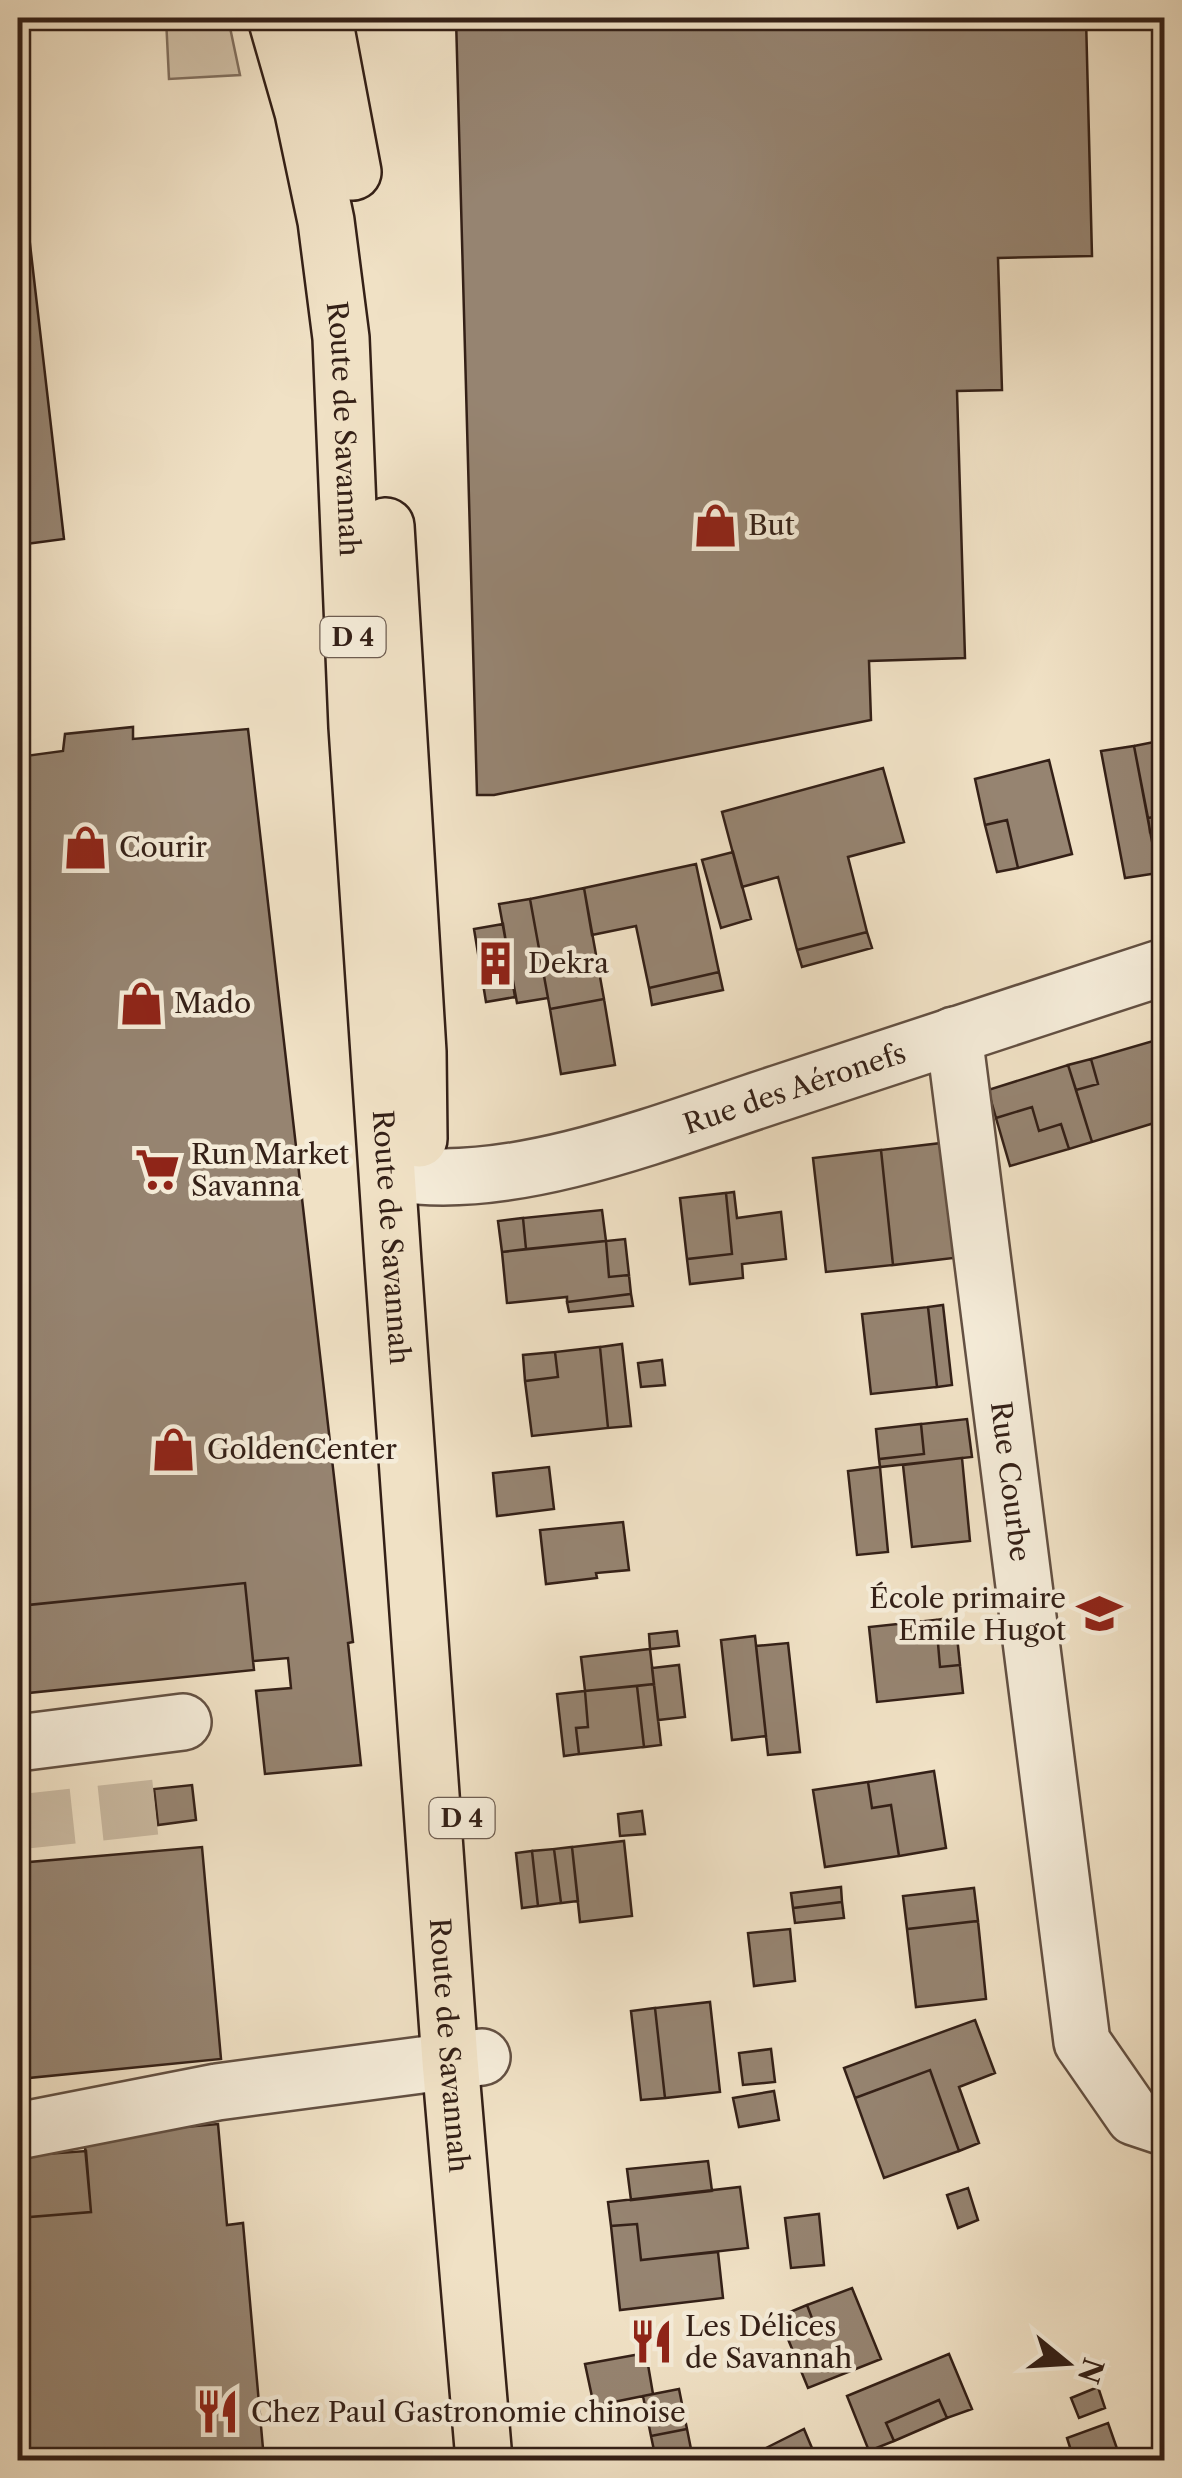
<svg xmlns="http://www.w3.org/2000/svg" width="1182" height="2478" font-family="'Libre Caslon Text',serif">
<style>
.green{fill:#d0c0a7;stroke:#82705f;stroke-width:2.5}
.building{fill:#968471;stroke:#342017;stroke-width:2.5}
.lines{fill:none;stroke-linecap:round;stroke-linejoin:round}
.minor-tunnel{stroke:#cabaa2;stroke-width:55;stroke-dasharray:55 28;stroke-linecap:butt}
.minor-casing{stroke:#635042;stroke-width:60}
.major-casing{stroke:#342017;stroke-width:60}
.minor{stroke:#f5ecd9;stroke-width:55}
.major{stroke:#f0e1c5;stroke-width:55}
.labels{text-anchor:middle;stroke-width:9;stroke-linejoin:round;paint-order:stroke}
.shield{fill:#f5ecd9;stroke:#6e5d51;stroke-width:2.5}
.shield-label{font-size:25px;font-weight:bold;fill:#342017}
.street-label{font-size:28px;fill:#342017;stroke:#f5ecd9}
.poi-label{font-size:28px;fill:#342017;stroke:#f5ecd9;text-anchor:start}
</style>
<rect width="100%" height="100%" fill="#f0e1c5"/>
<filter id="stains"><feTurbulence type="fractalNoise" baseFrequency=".002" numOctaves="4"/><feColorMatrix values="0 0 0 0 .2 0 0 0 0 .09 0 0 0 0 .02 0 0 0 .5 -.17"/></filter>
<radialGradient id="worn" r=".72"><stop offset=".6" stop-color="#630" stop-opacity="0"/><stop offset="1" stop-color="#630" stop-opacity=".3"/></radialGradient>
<!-- green -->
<path class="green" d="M166,18h62l12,57 -71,4z"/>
<!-- building -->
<path class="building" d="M456,18h630l6,238 -94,2 4,132 -45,1 8,267 -96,3 2,59 -377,75h-17z
M18,140l46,399 -46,6z
M1164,313v69l-4,-68z
M133,727v12l115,-10 105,913 -5,1 13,122 -96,9 -9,-83 35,-3 -3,-30 -35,3 -8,-78 -227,23v-849l45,-6 2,-17z
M1164,740v75l-16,3 -14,-72z
M1134,746l24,127 -33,5 -24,-127z
M1049,760l23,94 -54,14 -11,-48 -22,5 -10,-46z
M883,768l21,74 -56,15 19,75 -70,18 -19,-73 -36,10 -20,-75z
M1164,815v14l-14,3 -2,-14z
M1007,820l11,48 -21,4 -12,-47z
M733,852l18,67 -30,9 -19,-68z
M696,864l23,108 -70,16 -13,-62 -44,9 -8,-47z
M584,888l20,111 -54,10 -20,-110z
M530,899l18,99 -31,5 -18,-99z
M503,924l12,73 -29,5 -12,-73z
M867,932l5,16 -70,19 -5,-17z
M719,972l4,18 -71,15 -3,-17z
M604,999l11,66 -54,9 -11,-65z
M1153,1041l11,39v40l-72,22 -16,-52 22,-6 -7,-25z
M1091,1059l7,25 -22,6 -8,-25z
M1068,1065l24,77 -23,7 -8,-25 -22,7 -7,-24 -36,11 -8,-28z
M1032,1107l7,24 22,-7 8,25 -59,17 -14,-48z
M950,1142l12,115 -69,8 -12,-115z
M881,1150l12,115 -67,7 -13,-114z
M734,1192l3,26 44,-6 5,47 -44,5 1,14 -53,6 -3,-25 45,-5 -6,-61z
M726,1193l6,61 -45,5 -7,-61z
M602,1210l4,31 -80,8 -3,-31z
M523,1218l3,31 -24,3 -4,-31z
M625,1239l4,36 -20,2 -3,-36z
M606,1241l3,36 20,-2 2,19 -64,8v-5l-60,6 -5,-51z
M631,1294l2,12 -64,6 -2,-10z
M943,1305l9,80 -15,2 -9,-80z
M928,1307l9,80 -66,7 -9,-80z
M622,1344l9,82 -23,2 -8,-81z
M600,1347l8,81 -76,8 -7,-55 33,-4 -3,-25z
M555,1352l3,25 -33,4 -2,-26z
M662,1360l3,25 -24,2 -3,-24z
M967,1419l5,38 -92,10 -1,-8 45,-5 -3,-30z
M921,1424l3,30 -45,5 -3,-30z
M962,1458l8,83 -58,6 -9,-82z
M549,1467l5,42 -57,7 -4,-43z
M880,1467l8,85 -31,3 -9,-84z
M623,1522l6,48 -33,3 1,5 -51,6 -6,-54z
M245,1583l9,87 -236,24v-88z
M955,1617l5,48 -20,2 -4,-47z
M936,1620l4,47 20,-2 3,28 -86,9 -8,-75z
M677,1631l2,15 -29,3 -1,-15z
M755,1636l11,100 -34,4 -11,-100z
M788,1643l12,109 -32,3 -12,-109z
M650,1649l4,35 -69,7 -4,-34z
M679,1665l6,52 -27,3 -6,-52z
M654,1684l7,61 -17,2 -7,-61z
M637,1686l7,61 -65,7 -3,-26 12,-1 -3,-36z
M585,1691l3,36 -12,1 3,26 -15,2 -7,-62z
M934,1771l12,77 -47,8 -8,-51 -19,3 -4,-26z
M868,1782l4,26 19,-3 8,51 -74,11 -12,-77z
M192,1785l4,35 -38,5 -4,-36z
M642,1811l3,23 -25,2 -2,-22z
M624,1841l8,75 -52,6 -8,-75z
M202,1847l19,212 -203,20v-216z
M572,1847l6,54 -17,2 -7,-54z
M554,1849l7,54 -23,3 -6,-55z
M532,1851l6,55 -16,2 -6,-55z
M841,1887l1,15 -49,6 -2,-15z
M974,1888l4,33 -71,8 -4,-33z
M1155,1895h9v43l-6,1z
M842,1902l2,16 -49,5 -2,-15z
M978,1921l8,78 -70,8 -9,-78z
M790,1929l5,52 -41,5 -6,-53z
M710,2002l10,90 -55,6 -10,-90z
M655,2008l10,90 -24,2 -10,-89z
M975,2020l20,53 -36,14 20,56 -20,8 -29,-81 -75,28 -11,-30z
M771,2049l4,33 -32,3 -4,-32z
M930,2070l29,81 -75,27 -29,-80z
M774,2091l5,29 -40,7 -6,-29z
M218,2124l9,101 16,-2 21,237h-237l-4,-50h-5v-192l73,-6 -7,-76z
M86,2151l5,61 -73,6v-62z
M708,2161l4,30 -81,9 -4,-31z
M740,2187l8,61 -107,12 -4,-36 -26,2 -3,-24z
M968,2188l10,32 -20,8 -11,-33z
M819,2214l5,51 -33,3 -6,-50z
M637,2224l4,36 77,-8 5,46 -103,12 -9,-84z
M852,2288l29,71 -73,29 -20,-49 27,-13 -8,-21z
M807,2305l8,21 -27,13 -10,-22z
M646,2353l7,41 -59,12 -9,-42z
M949,2354l23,55 -25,9 -8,-18 -53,23 8,18 -25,10 -22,-55z
M1098,2387l7,21 -26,10 -8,-20z
M679,2389l8,40 -36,7 -8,-40z
M939,2400l8,18 -53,23 -8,-18z
M1108,2423l13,37h-47l-7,-22z
M687,2429l5,25 -36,6 -5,-24z
M804,2429l13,31h-46l-5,-12z"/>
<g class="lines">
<!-- minor-tunnel -->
<path class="minor-tunnel" d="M18,1822l139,-15"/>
<defs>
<g id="minor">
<path id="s1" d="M954,1035l128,1007 52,75 30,10"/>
<path id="s2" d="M419,1176c114,9 253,-48 361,-83 128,-43 256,-84 384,-126"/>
<path d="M18,1743l165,-21"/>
<path d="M18,2131l199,-39 265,-35"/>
</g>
<g id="major">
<path id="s3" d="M276,18l27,94 23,109 15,117 16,389 36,535 57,799 34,399"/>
<path d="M324,18l29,154"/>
<path d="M386,526l32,526 1,87"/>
</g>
</defs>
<!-- minor casing -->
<use href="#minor" class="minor-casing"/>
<!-- major casing -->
<use href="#major" class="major-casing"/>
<!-- minor -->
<use href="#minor" class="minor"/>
<!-- major -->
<use href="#major" class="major"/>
</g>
<!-- icons -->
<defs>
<symbol id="shop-bare" viewBox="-9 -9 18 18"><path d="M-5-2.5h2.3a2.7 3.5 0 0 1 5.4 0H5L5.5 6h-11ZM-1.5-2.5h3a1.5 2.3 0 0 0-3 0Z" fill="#8f2418" stroke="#f5ecd9" stroke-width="2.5" paint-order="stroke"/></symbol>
<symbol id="building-bare" viewBox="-9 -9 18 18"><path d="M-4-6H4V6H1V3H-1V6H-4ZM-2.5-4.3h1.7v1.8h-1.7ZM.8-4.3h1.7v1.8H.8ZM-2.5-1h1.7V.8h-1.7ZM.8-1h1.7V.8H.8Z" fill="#8f2418" stroke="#f5ecd9" stroke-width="2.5" paint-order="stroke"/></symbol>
<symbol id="supermarket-bare" viewBox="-9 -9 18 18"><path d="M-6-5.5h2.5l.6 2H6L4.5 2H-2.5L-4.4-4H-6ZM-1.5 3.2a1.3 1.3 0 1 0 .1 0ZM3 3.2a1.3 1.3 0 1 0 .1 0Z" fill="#8f2418" stroke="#f5ecd9" stroke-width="2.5" paint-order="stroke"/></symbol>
<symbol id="school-bare" viewBox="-9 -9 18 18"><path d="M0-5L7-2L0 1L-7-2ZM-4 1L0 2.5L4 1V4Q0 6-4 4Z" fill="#8f2418" stroke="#f5ecd9" stroke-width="2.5" paint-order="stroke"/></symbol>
<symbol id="restaurant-bare" viewBox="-9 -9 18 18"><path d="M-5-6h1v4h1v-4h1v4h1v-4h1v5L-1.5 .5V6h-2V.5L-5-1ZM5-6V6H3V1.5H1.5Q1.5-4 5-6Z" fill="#8f2418" stroke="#f5ecd9" stroke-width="2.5" paint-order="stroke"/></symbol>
</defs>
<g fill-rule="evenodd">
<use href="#shop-bare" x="684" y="494" width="63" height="63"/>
<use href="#shop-bare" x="54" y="816" width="63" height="63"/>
<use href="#building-bare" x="464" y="932" width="63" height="63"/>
<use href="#shop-bare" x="110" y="972" width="63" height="63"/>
<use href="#supermarket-bare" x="126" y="1138" width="63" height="63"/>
<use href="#shop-bare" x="142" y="1418" width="63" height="63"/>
<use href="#school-bare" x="1068" y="1582" width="63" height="63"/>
<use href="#restaurant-bare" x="620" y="2310" width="63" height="63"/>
<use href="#restaurant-bare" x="186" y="2380" width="63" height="63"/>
</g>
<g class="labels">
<!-- shield labels -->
<g class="shield">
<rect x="320.5" y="617" width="65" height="40" rx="8"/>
<rect x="429.5" y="1798" width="65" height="40" rx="8"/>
</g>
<g class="shield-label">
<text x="353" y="646">D 4</text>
<text x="462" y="1827">D 4</text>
</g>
<!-- street labels -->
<g class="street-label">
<text dy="10" stroke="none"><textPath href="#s3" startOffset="418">Route de Savannah</textPath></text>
<text dy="10" stroke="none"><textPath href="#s2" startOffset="388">Rue des Aéronefs</textPath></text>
<text dy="10" stroke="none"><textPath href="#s3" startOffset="1228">Route de Savannah</textPath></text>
<text dy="10" stroke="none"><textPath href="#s1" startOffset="450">Rue Courbe</textPath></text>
<text dy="10" stroke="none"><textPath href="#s3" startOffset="2038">Route de Savannah</textPath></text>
</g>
<!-- poi labels -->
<g class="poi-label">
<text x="748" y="535">But</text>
<text x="119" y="857">Courir</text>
<text x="528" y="973">Dekra</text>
<text x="174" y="1013">Mado</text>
<text x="191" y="1164">Run Market<tspan x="191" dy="32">Savanna</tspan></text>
<text x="207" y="1459">GoldenCenter</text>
<text x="1066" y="1608" text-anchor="end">École primaire<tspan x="1066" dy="32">Emile Hugot</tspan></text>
<text x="685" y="2336">Les Délices<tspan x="685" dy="32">de Savannah</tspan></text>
<text x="251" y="2422">Chez Paul Gastronomie chinoise</text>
</g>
</g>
<!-- margin -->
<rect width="1182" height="2478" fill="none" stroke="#f0e1c5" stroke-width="60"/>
<rect x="20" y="20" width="1142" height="2438" fill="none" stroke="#342017" stroke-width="5"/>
<rect x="30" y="30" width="1122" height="2418" fill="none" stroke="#342017" stroke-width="2.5"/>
<!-- north arrow -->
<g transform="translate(1067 2363) rotate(108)" stroke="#f5ecd9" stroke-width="8" paint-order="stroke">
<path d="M0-8L18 38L0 25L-18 38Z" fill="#342017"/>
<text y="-15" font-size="28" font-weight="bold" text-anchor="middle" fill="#342017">N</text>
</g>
<rect width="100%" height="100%" filter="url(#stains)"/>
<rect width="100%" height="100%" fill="url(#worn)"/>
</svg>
